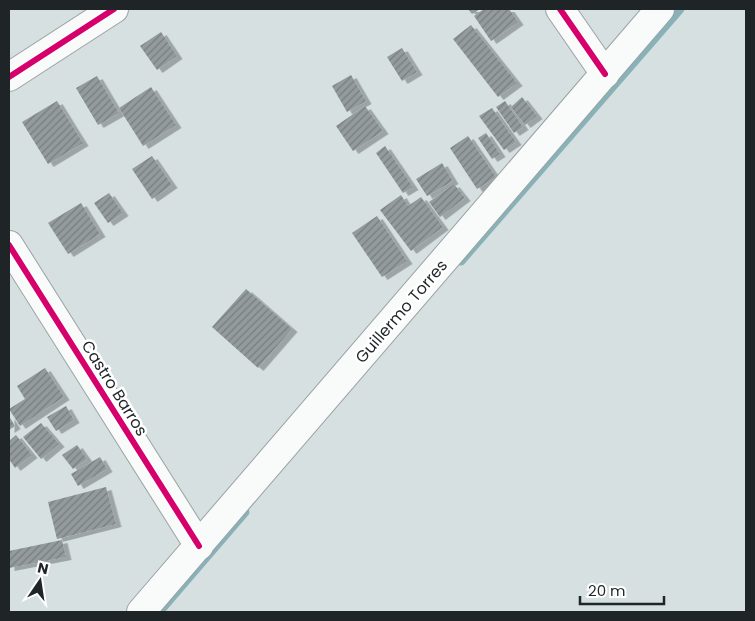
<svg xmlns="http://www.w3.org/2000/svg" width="755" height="621" font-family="Poppins,sans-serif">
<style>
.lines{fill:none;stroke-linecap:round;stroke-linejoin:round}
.stream{stroke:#88b2b8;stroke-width:9}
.building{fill:url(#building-hatch);filter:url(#shadow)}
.minor-casing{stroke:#9ba2a3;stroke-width:30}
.major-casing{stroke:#9ba2a3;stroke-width:30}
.minor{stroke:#f9fafa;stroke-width:28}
.major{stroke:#f9fafa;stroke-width:28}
.cycleway-casing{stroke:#fff;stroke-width:9}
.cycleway{stroke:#d6006c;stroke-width:6}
.labels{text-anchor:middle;stroke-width:5;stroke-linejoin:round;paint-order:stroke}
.street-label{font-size:16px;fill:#1f2527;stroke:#fff}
</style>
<defs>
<pattern id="building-hatch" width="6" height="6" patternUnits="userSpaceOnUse" patternTransform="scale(1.25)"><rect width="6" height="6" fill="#949b9c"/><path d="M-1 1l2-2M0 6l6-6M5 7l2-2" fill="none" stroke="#787e7f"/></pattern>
<filter id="shadow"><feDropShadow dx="5.5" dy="3" stdDeviation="0" flood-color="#0004"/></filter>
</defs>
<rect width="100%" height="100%" fill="#d6e0e1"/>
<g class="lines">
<!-- stream -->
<path class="stream" d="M461,261l219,-252
M159,612l86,-100"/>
</g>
<!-- building -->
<path class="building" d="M468,9h12l-8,5z
M484,9h25l9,13 -27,19 -17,-25z
M471,25l46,58 -19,14 -45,-58z
M161,32l16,24 -20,14 -17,-24z
M402,48l15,24 -15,9 -15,-24z
M351,75l15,26 -19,11 -15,-26z
M97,76l22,37 -21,12 -22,-37z
M151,87l25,38 -33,21 -24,-38z
M522,97l15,19 -12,9 -14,-18z
M57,101l26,42 -35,21 -26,-42z
M505,101l18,26 -9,6 -18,-26z
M365,106l18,25 -30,20 -17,-25z
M492,108l24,34 -12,8 -25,-34z
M486,133l14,21 -8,5 -14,-21z
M468,136l28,41 -19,12 -27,-41z
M385,146l28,41 -10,6 -27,-40z
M152,156l20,29 -20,14 -20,-30z
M442,163l11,18 -26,15 -11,-17z
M454,184l11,14 -25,19 -11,-15z
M109,193l14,20 -15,10 -14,-20z
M401,195l7,11 13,-9 22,30 -32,24 -31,-41z
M81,203l19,31 -32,20 -20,-31z
M377,216l30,45 -25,16 -30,-44z
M246,289l46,40 -34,39 -46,-41z
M45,368l19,29 -44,29 -11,-17 16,-10 -8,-13z
M66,406l8,14 -18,11 -9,-14z
M9,416l6,10 -6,4z
M41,423l18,21 -18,15 -18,-22z
M16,435l16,20 -17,13 -6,-9v-18z
M77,445l10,14 -14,10 -11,-14z
M100,457l7,12 -29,17 -7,-12z
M106,487l10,37 -59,15 -9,-37z
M62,540l4,17 -57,11v-17z"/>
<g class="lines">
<defs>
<path id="minor" d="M560,9l45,65
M9,77l105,-68
M9,245l190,301"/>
<path id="major" d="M141,612l519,-603"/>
</defs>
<!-- minor casing -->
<use href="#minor" class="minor-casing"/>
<!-- major casing -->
<use href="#major" class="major-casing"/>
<!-- minor -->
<use href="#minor" class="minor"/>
<!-- major -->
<use href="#major" class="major"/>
<defs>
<path id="cycleway" d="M560,9l45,65
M9,77l105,-68
M9,245l190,301"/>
</defs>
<!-- cycleway casing -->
<use href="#cycleway" class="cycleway-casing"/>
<!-- cycleway -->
<use href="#cycleway" class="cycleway"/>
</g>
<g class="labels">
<!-- street labels -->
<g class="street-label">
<text transform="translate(401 311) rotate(-49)" y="6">Guillermo Torres</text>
<text transform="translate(115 388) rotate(58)" y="6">Castro Barros</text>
</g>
</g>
<!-- border -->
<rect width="755" height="621" fill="none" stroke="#1f2527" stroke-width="20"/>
<!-- north arrow -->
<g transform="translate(40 581) rotate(13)" stroke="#ffffff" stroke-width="4" paint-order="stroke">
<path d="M0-4L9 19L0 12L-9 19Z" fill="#1f2527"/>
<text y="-8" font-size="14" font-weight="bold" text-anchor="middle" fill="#1f2527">N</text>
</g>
<!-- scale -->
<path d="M580 596v8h84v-8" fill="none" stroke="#1f2527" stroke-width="2.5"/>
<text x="588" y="596" font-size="15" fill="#1f2527" stroke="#ffffff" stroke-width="4" paint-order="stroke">20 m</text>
</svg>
